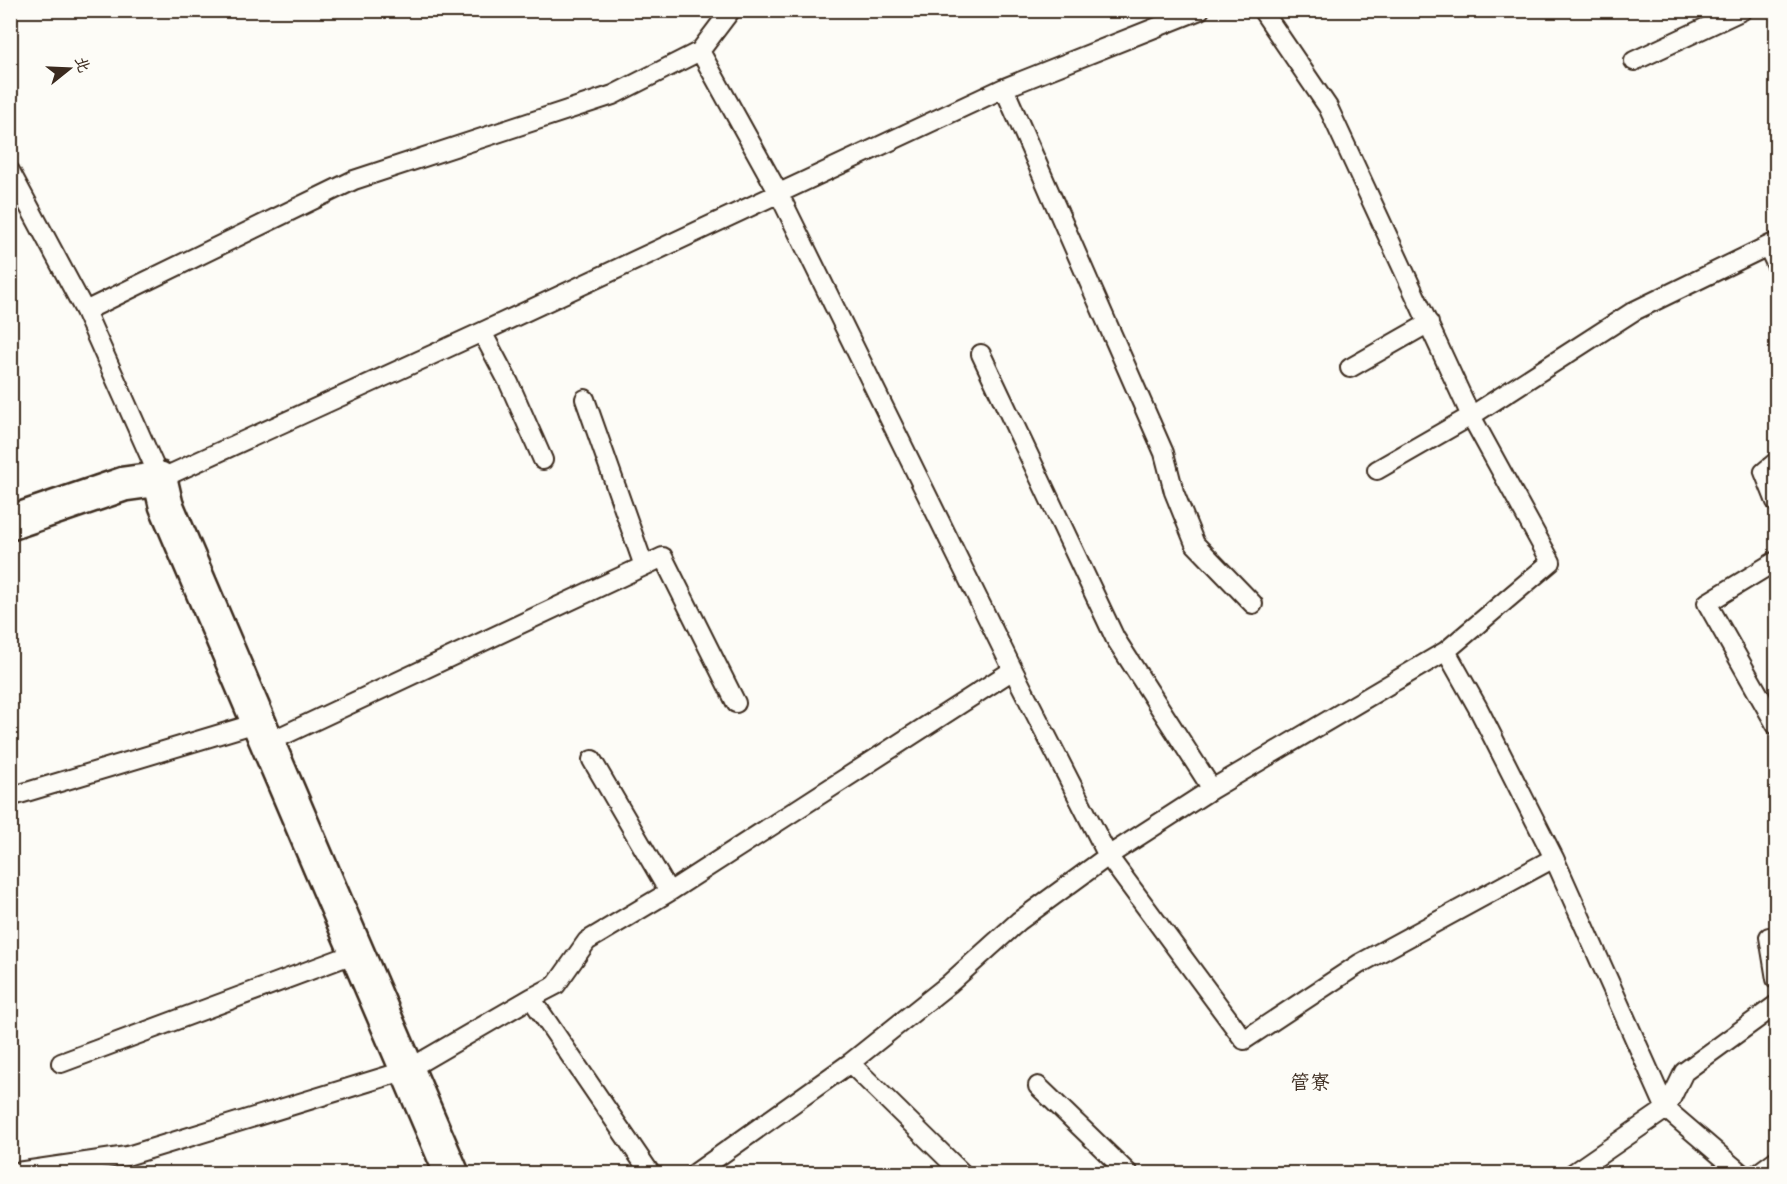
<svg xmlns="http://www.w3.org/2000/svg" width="1787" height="1184" font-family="'Playpen Sans','LXGW WenKai TC',sans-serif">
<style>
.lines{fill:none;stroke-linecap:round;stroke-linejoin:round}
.lane-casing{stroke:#3b2a1e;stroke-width:22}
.secondary-casing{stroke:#3b2a1e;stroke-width:38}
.lane{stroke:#fdfcf7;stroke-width:18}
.secondary{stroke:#fdfcf7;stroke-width:33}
.labels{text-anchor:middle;stroke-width:5;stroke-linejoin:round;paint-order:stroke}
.quarter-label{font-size:20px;fill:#3b2a1e;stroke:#fdfcf7}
</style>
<rect width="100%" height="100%" fill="#fdfcf7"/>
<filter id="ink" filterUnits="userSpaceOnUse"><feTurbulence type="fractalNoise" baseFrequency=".0167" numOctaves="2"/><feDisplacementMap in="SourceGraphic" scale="12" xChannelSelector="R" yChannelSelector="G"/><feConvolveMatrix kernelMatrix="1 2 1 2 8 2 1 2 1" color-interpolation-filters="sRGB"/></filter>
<g filter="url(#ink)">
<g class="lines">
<defs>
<path id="lane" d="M700,51l31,-41
M1634,61l109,-51
M1004,88l160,365 10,39 21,52 58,60
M10,171l75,140 75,168 322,-147 522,-244 196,-78
M1768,247l8,17
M85,311l269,-131 259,-85 87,-44 78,141 235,478 95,186 136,184 115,-76 195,-106
M482,332l27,51 34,77
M981,354l134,284 97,151
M1350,368l79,-45
M1776,462l-12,10 12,30
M1377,470l94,-54 163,-105 142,-69
M1776,561l-69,42 69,122
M644,566l19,-9 73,146
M1446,651l32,57 76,150 112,251 76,65
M269,742l375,-176 -59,-167
M592,760l77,132 344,-222
M10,797l250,-75
M1769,937l7,42
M531,998l25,-13 31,-44 82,-49
M61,1063l295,-110
M850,1063l113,111
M1038,1086l91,88
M10,1173l117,-17 280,-86 124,-72 120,176
M694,1174l156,-111 99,-79 70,-63 89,-65 104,-67 234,-138 105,-89 -80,-146 -143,-309 -66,-97
M1572,1174l94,-65 18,-37 92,-67
M1757,1174l19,-14"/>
<path id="secondary" d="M10,523l114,-39 36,-5 6,26c96,222 189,447 286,669"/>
</defs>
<!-- lane casing -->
<use href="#lane" class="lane-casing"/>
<!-- secondary casing -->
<use href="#secondary" class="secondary-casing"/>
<!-- lane -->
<use href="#lane" class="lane"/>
<!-- secondary -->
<use href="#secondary" class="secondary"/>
</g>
</g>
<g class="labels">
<!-- quarter labels -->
<g class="quarter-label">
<text x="1310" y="1089">管寮</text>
</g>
</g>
<!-- margin -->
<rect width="1787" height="1184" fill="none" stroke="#fdfcf7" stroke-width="36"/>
<rect x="18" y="18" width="1751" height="1148" fill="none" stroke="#3b2a1e" stroke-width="2" filter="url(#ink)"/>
<!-- north arrow -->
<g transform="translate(69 69) rotate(72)" stroke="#fdfcf7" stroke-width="4.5" paint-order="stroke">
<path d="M0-4.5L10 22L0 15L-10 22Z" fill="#3b2a1e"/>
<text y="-9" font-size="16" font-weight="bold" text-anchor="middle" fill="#3b2a1e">北</text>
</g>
</svg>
